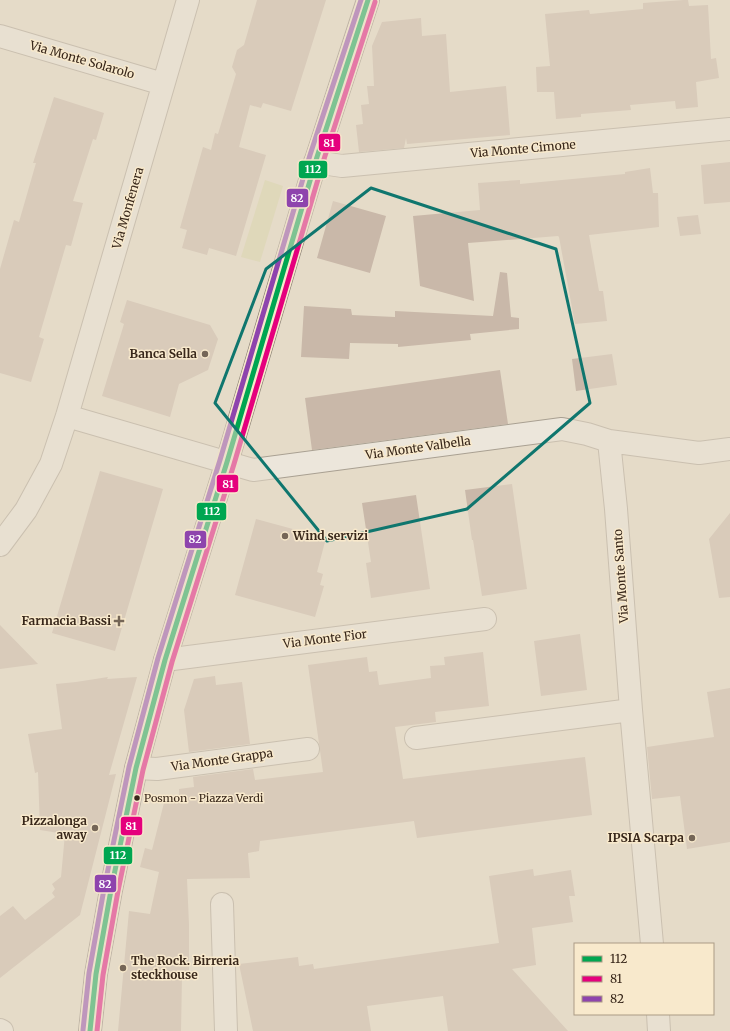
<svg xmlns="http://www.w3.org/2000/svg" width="730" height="1031" font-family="Merriweather,serif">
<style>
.green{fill:#d7d5a9}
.building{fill:#c9b8a9}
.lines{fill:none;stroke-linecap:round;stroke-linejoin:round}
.minor-casing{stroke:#a9a092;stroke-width:24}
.major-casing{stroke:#8f8579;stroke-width:24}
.minor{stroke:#ece6db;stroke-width:22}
.major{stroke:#e4dbcb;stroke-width:22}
.bus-1-casing{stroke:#f8e9cc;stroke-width:8}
.bus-2-casing{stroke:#f8e9cc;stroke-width:8}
.bus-3-casing{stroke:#f8e9cc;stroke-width:8}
.bus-1{stroke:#00a651;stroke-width:5}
.bus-2{stroke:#e5007d;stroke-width:5}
.bus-3{stroke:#8e44ad;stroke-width:5}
.marked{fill:none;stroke:#0f766e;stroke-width:3;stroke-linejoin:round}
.poi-dot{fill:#756657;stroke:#f8e9cc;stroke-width:1.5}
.bus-dot{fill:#38271a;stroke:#f8e9cc;stroke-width:1.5}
.labels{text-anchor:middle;stroke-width:3;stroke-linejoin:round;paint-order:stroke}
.bus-label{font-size:11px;fill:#38271a;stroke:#f8e9cc;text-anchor:start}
.street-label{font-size:12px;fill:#38271a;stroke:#f8e9cc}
.poi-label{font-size:12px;font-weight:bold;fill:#38271a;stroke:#f8e9cc;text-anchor:end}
.line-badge{stroke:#f8e9cc;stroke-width:1.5}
.badge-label{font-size:11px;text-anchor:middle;font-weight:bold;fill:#fff}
</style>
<rect width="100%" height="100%" fill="#e5dbc8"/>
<!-- green -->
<path class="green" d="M265,180l18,6 -23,76 -19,-5z"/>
<!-- building -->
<path class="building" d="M257,0h69l-35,111 -28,-8 -2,5 -11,-3 -11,42 27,8 -30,101 -27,-8 -2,7 -25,-7 5,-18 -7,-2 23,-81 8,3 4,-17 3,1 18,-60 -4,-7 5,-17 7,-5z
M684,0h4l1,6 19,-1 3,54 5,-1 3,20 -23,4 2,25 -22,2 -1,-8 -45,4 1,5 -50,4v3l-25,2 -2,-27h-17l-1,-25 14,-1 -5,-52 44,-4 1,4 53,-5v-6z
M421,18l1,18 24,-2 4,58 56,-6 4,49 -103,9 -1,-6 -2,10 -45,4 -3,-27 7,-1 -2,-19 8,-1 -2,-18h7l-2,-40 10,-24z
M54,97l50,16 -8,27 -3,-1 -20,62 10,2 -12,43 -5,-1 -27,92 5,2 -13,43 -31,-9v-104l14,-49 5,2 17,-59h-3z
M730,162v40l-26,2 -3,-39z
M650,168l3,25h5l1,34 -70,8 10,56h4l4,30 -32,3 -16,-87 -1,-1 -90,7 6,58 -54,-15 -7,-70 67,-6 -2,-27 42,-3v4l105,-10v-2z
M333,201l53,15 -16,57 -53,-15z
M698,215l3,19 -21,2 -3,-19z
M500,272l7,1 4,44 8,1v11l-49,5 1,6 -73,7v-3l-48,-1 -1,16 -48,-2 3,-51 47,3 1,6 43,2v-6l98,5z
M127,300l83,25 8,14 -10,31 -29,14 -9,33 -68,-21 22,-72 -4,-2z
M612,354l5,31 -41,6 -4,-32z
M500,370l8,54 -196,26 -7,-52z
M100,471l63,18 -48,162 -63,-18z
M512,484l15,105 -45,7 -9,-56h-1l-7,-50z
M416,495l14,94 -59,9 -5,-35 5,-1 -9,-59z
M730,513v84l-11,1 -10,-59z
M256,519l70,19 -9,34 6,2 -3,11 4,1 -9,31 -80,-22z
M0,625l38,39 -38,5z
M580,634l7,56 -46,6 -7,-55z
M483,652l6,54 -54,6 1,10 -41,5 8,52 182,-22 7,58 -175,23 -3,-17 -154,20 -1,10 -11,2 2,25 -63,1 2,46v52l-7,-1 -1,55h-63l11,-120 21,3 9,-42 -19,-5 5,-19 7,2 13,-51 14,-2v-8l15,-2 -1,-10 60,-8 2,11 68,-8 -15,-107 59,-8 2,15 8,-1 2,14 52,-7 -1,-12 15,-1 -1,-8z
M215,676l1,9 26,-3 8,62 -61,8 -5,-42 10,-31z
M108,677l-1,2 30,-2 -28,98 7,-1 -36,141 -80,63v-62l13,-10 12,14 30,-23 -3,-4 3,-4 -3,-5 9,-7 4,-43 -25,-4 -2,-58 -3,1 -7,-39 34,-5 -6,-45 20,-2z
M730,688v154l-43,7 -7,-53 -28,3 -5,-52 67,-10 -7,-45z
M533,869l1,7 37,-6 4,26h-6l4,26 -41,6 4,37 -24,4 56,62h-120l-5,-35 -76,10 4,25h-118l-14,-67 59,-7 1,9 14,-2 1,5 185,-26 -10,-67z"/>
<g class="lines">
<defs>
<path id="minor" d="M0,36l163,48
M315,162l27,4 388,-37
M67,416l186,54 309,-41 25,5 22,7 90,12 31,-4
M609,441l7,68 15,201 21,234
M0,545l26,-35 25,-46 16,-48 121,-416
M165,660l320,-41
M416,738l215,-28
M136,768l21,1 151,-20
M222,904l4,127
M658,1014l1,17
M0,1030l2,1"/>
<path id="major" d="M90,1031l6,-57 15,-84 25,-122 29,-108 62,-198 90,-305 51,-157"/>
</defs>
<!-- minor casing -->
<use href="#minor" class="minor-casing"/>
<!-- major casing -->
<use href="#major" class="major-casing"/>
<!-- minor -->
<use href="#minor" class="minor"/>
<!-- major -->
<use href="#major" class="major"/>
<defs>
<path id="bus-1" d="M90,1031l6,-57 15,-84 25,-122 29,-108 62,-198 90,-305 51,-157"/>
<path id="bus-2" d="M97,1031l6,-56 15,-84 25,-121 29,-108 62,-198 90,-305 51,-157"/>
<path id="bus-3" d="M83,1030l6,-57 15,-84 25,-122 29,-109 62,-198 90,-305 51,-155"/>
</defs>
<!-- bus-1 casing -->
<use href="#bus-1" class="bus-1-casing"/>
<!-- bus-2 casing -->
<use href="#bus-2" class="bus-2-casing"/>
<!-- bus-3 casing -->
<use href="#bus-3" class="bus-3-casing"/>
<!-- bus-1 -->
<use href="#bus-1" class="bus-1"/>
<!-- bus-2 -->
<use href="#bus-2" class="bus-2"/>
<!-- bus-3 -->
<use href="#bus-3" class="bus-3"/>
</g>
<!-- marked area -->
<path d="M0 0H730V1031H0ZM371,188l185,61 34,154 -123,106 -140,32 -112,-138 51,-134z" fill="#e5dbc8" fill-opacity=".55" fill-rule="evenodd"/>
<path class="marked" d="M371,188l185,61 34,154 -123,106 -140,32 -112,-138 51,-134z"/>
<!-- markers -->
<g class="poi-dot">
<circle cx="205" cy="354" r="4"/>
<circle cx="285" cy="536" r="4"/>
<path d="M117 615h4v4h4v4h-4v4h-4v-4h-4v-4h4z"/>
<circle cx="95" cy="828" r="4"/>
<circle cx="692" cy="838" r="4"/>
<circle cx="123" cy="968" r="4"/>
</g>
<circle class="bus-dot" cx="137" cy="798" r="3.5"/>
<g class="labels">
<!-- bus labels -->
<g class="bus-label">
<text x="144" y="802">Posmon - Piazza Verdi</text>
</g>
<!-- street labels -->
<g class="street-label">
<text transform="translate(82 60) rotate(16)" y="4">Via Monte Solarolo</text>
<text transform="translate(523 149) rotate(-5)" y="4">Via Monte Cimone</text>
<text transform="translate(128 208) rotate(-74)" y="4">Via Monfenera</text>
<text transform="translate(418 448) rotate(-8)" y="4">Via Monte Valbella</text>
<text transform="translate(621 576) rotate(-94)" y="4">Via Monte Santo</text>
<text transform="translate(325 639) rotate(-7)" y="4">Via Monte Fior</text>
<text transform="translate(222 760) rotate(-8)" y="4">Via Monte Grappa</text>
</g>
<!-- poi labels -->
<g class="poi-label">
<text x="197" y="358">Banca Sella</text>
<text x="293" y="540" text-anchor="start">Wind servizi</text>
<text x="111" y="625">Farmacia Bassi</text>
<text x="87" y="825">Pizzalonga<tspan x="87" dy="14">away</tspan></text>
<text x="684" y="842">IPSIA Scarpa</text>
<text x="131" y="965" text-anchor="start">The Rock. Birreria<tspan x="131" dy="14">steckhouse</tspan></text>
</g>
</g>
<g class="line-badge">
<rect x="318" y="133" width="23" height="19" rx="4" fill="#e5007d"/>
<rect x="298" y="160" width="30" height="19" rx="4" fill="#00a651"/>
<rect x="286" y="188" width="23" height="20" rx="4" fill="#8e44ad"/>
<rect x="216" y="474" width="23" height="19" rx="4" fill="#e5007d"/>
<rect x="196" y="502" width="31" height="19" rx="4" fill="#00a651"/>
<rect x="184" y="530" width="23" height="19" rx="4" fill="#8e44ad"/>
<rect x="120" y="816" width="23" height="20" rx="4" fill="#e5007d"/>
<rect x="103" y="846" width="30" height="19" rx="4" fill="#00a651"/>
<rect x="94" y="874" width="23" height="19" rx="4" fill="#8e44ad"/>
</g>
<g class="badge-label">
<text x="329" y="147">81</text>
<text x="313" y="173">112</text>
<text x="297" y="202">82</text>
<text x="228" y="488">81</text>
<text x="212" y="515">112</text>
<text x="195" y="543">82</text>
<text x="131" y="830">81</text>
<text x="118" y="859">112</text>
<text x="105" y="888">82</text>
</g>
<!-- legend -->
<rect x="574" y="943" width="140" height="72" fill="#f8e9cc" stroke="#ab9b85"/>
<rect x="582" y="956" width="20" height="6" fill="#00a651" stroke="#ab9b85"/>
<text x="610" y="963" font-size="12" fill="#38271a">112</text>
<rect x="582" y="976" width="20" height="6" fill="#e5007d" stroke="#ab9b85"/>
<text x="610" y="983" font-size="12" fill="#38271a">81</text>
<rect x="582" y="996" width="20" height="6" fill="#8e44ad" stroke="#ab9b85"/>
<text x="610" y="1003" font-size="12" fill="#38271a">82</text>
</svg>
